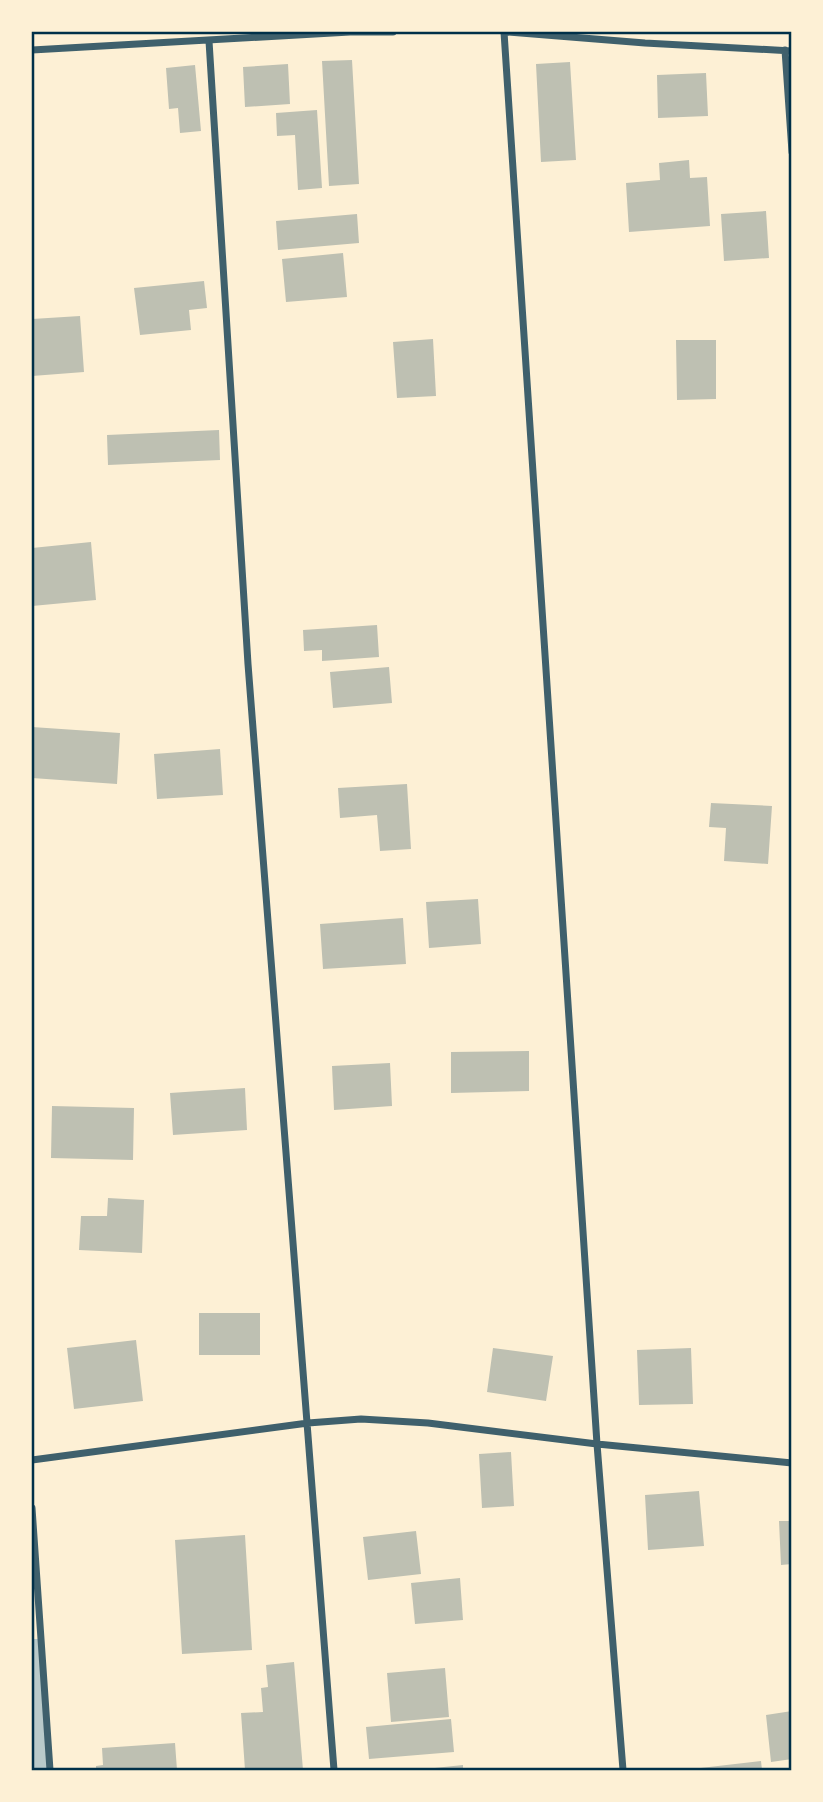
<svg xmlns="http://www.w3.org/2000/svg" width="823" height="1802" font-family="'Fira Sans Condensed',sans-serif">
<style>
.green{fill:#b9caca}
.building{fill:#bec0b2}
.lines{fill:none;stroke-linecap:round;stroke-linejoin:round}
.minor{stroke:#3f606c;stroke-width:7}
.neatline{fill:none;stroke:#003049;stroke-width:2.5}
</style>
<rect width="100%" height="100%" fill="#fdf0d5"/>
<!-- green -->
<path class="green" d="M32,1639h8l10,131h-18z"/>
<!-- building -->
<path class="building" d="M352,60l7,124 -30,2 -7,-125z
M570,62l6,98 -35,2 -5,-98z
M288,64l2,40 -45,3 -2,-40z
M195,65l6,66 -21,2 -2,-25 -9,1 -3,-41z
M706,73l2,43 -50,2 -1,-43z
M317,110l5,78 -24,2 -3,-55 -18,1 -1,-23z
M689,160l1,18 17,-1 3,49 -81,6 -3,-49 34,-3 -1,-17z
M766,211l3,47 -45,3 -3,-47z
M357,214l2,29 -81,7 -2,-29z
M343,253l4,44 -61,5 -4,-43z
M204,281l3,27 -18,2 2,20 -51,5 -6,-47z
M80,316l4,56 -52,4v-57z
M433,339l3,57 -39,2 -4,-56z
M676,340h40v59l-39,1z
M219,430l1,30 -112,5 -1,-30z
M91,542l5,58 -64,6v-58z
M377,625l2,32 -57,4v-11l-18,1 -1,-21z
M389,667l3,36 -59,5 -3,-36z
M32,727l88,6 -3,51 -85,-6z
M220,749l3,46 -66,4 -3,-45z
M407,784l4,65 -31,2 -3,-36 -37,3 -2,-30z
M711,803l61,3 -4,58 -44,-3 2,-33 -17,-1z
M478,899l3,45 -52,4 -3,-46z
M403,918l3,46 -83,5 -3,-45z
M529,1051v40l-78,2v-41z
M390,1063l2,43 -58,4 -2,-44z
M245,1088l2,42 -74,5 -3,-42z
M52,1106l82,2 -1,52 -82,-2z
M108,1198l36,2 -2,53 -63,-3 2,-34h26z
M199,1313h61v42h-61z
M136,1340l7,61 -69,8 -7,-61z
M493,1348l60,8 -7,45 -59,-9z
M691,1348l2,56 -54,1 -2,-55z
M511,1452l3,54 -32,2 -3,-54z
M699,1491l5,55 -56,4 -3,-55z
M779,1521h13v43l-11,1z
M416,1531l5,43 -53,6 -5,-43z
M245,1535l7,115 -70,4 -7,-114z
M460,1578l3,42 -48,4 -4,-41z
M294,1662l9,108h-58l-4,-57 22,-1 -2,-24 7,-1 -2,-22z
M445,1668l4,49 -58,5 -4,-49z
M792,1711v48l-21,3 -5,-47z
M451,1719l3,33 -85,7 -3,-32z
M175,1743l2,27h-81v-4l7,-1 -1,-17z
M761,1761l1,9h-69l-1,-1z
M463,1765v5h-37l-1,-1z"/>
<g class="lines">
<!-- minor -->
<path class="minor" d="M504,32l93,1412 26,326
M507,32l138,11 147,8
M209,41l39,623 86,1106
M32,50l318,-18h43
M785,50l7,102
M32,1460l276,-37 53,-4 67,4 169,21 195,19
M32,1508l18,262"/>
</g>
<!-- border -->
<rect width="823" height="1802" fill="none" stroke="#fdf0d5" stroke-width="66"/>
<rect x="33" y="33" width="757" height="1736" class="neatline"/>
</svg>
